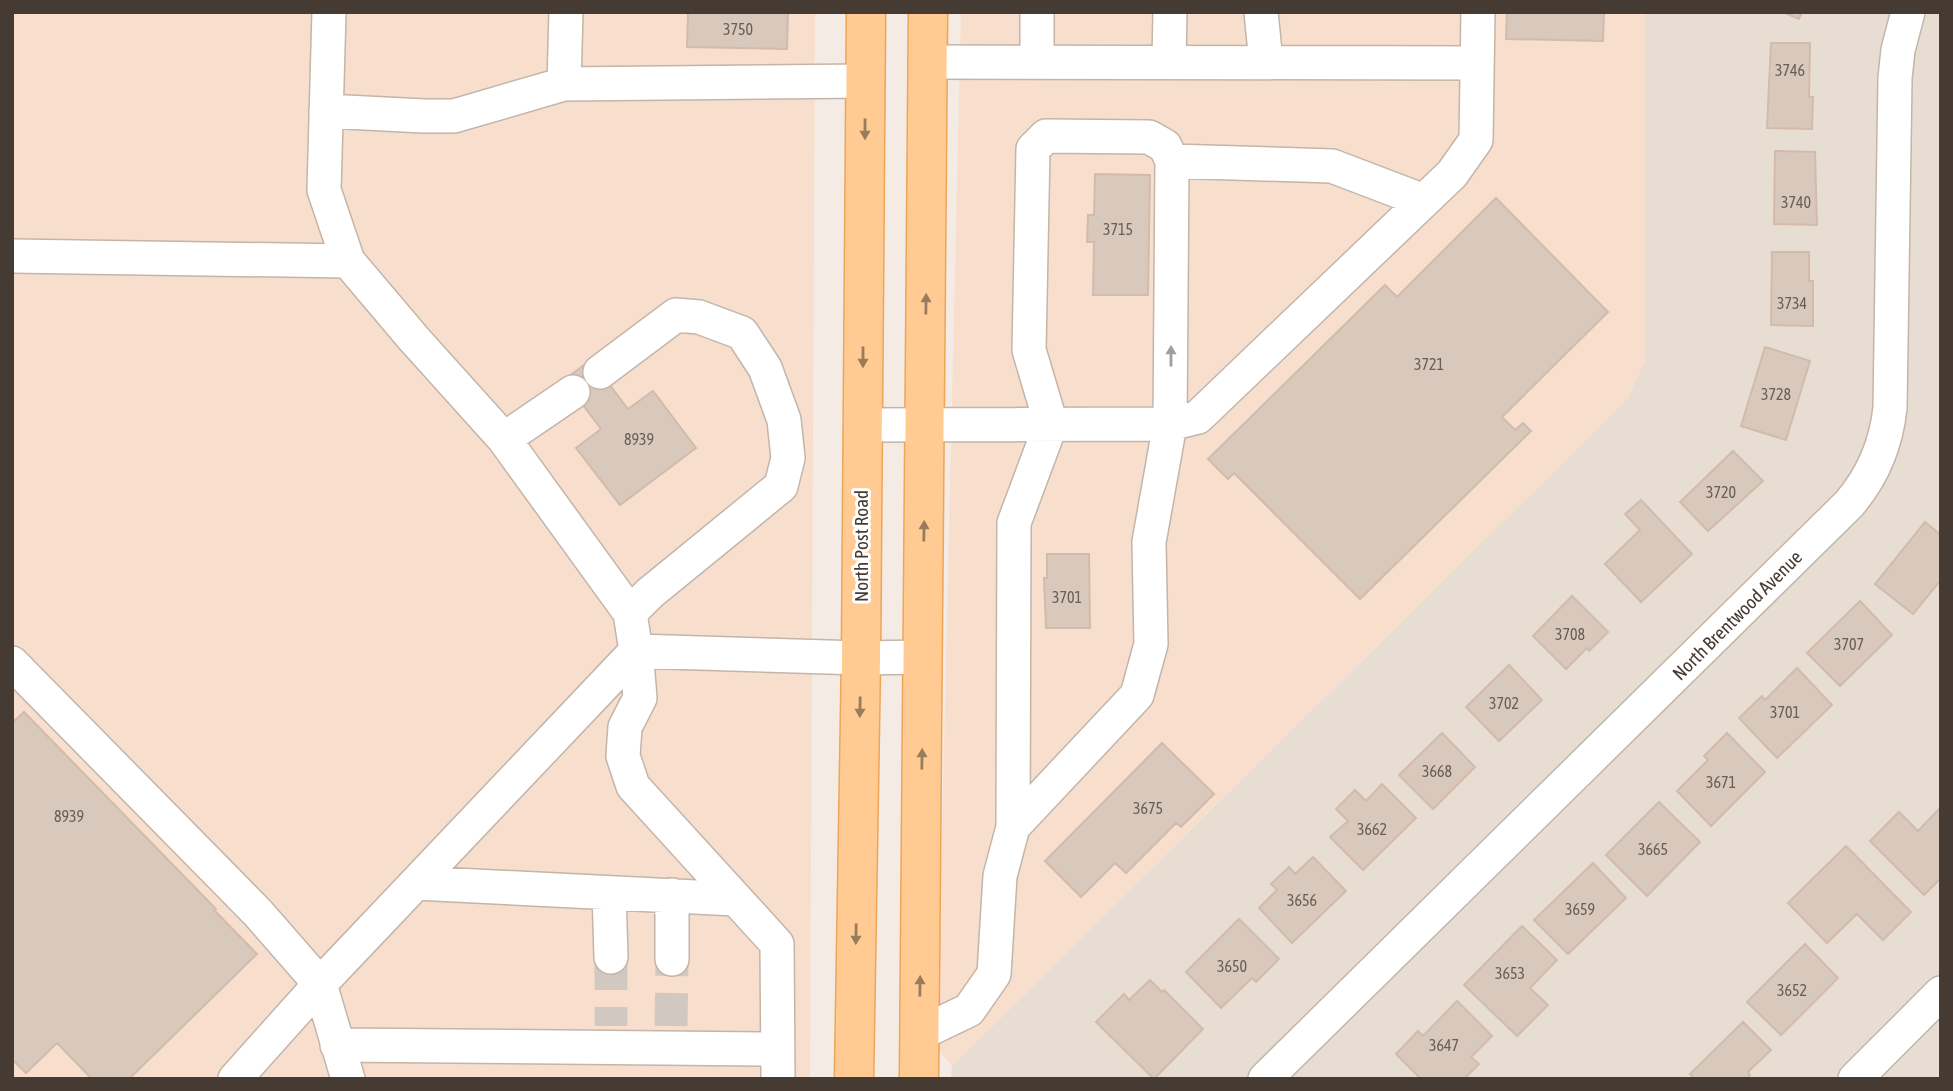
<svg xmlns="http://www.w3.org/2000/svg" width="1953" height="1091" font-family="'Asap Condensed',sans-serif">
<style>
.residential{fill:#e8ddd2}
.commercial{fill:#f8decd}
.building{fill:#d9c8bc;stroke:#d2bbab;stroke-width:2}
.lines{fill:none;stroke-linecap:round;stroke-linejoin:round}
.minor-tunnel{stroke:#d1c9c1;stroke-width:33;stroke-dasharray:33 17;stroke-linecap:butt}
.minor-casing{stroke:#c3b5a9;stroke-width:36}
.major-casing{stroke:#eea558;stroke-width:41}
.minor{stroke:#fff;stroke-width:33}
.major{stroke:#ffcb92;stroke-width:38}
.oneway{fill:#997c5e}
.oneway2{fill:#a29d99}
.labels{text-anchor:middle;stroke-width:6;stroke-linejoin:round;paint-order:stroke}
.number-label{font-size:16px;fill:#6b5e55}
.street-label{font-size:19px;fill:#463b33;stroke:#fff}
</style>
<rect width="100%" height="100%" fill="#f4ece4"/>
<!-- residential -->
<path class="residential" d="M1645,12h296v1067h-990l1,-13 676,-668 17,-38z"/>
<!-- commercial -->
<path class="commercial" d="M12,12h803l-5,1067h-798z
M961,12h684v348l-17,38 -676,668 -15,-17z"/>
<!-- building -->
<path class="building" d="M688,12h100l-1,37 -100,-2z
M1507,12h97l-1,29 -97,-2z
M1783,12h19l-3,7z
M1771,43h39l-1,54h4l-1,32 -45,-1z
M1775,151l40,1 2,73 -43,-1z
M1095,174l55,1 -2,120h-55l1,-53h-7l1,-27h6z
M1496,198l112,114 -106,105 13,13 8,-7 8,8 -171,168 -126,-126 -6,6 -20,-20 177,-174 12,12z
M1772,252h37v29h4v45l-42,-1z
M1765,347l45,14 -24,79 -45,-14z
M591,360l37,49 25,-18 43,57 -76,57 -44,-57 25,-19 -37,-49z
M1733,451l30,30 -55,50 -28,-29z
M1641,500l51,54 -51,48 -36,-38 35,-34 -15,-16z
M1925,522l16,13v45l-28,34 -38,-30z
M1047,554h42l1,74h-44l-2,-50h3z
M1572,596l36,36 -19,19 -2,-3 -21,21 -33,-33z
M1860,601l32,34 -52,51 -33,-33z
M1509,665l33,35 -43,41 -33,-34z
M1797,668l35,37 -55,53 -38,-40 23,-22 3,4z
M24,712l192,197 -2,1 43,44 -128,125h-37l-35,-36 -31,30 -14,-14v-336z
M1442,733l33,34 -42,42 -34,-34z
M1727,733l38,39 -54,54 -34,-35 31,-31 -4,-4z
M1162,743l52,51 -33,33 -5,-4 -50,50 -11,-10 -34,34 -36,-36z
M1382,784l34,34 -53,52 -33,-33 18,-16 -12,-12 19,-19 11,11z
M1659,802l41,40 -53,54 -41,-41z
M1941,807v71l-17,17 -54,-54 29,-29 19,19z
M1846,846l65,66 -28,28 -26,-26 -30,29 -39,-40z
M1313,857l33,34 -54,52 -33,-35 18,-18 -6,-6 18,-17 6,7z
M1593,863l33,35 -58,56 -34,-34z
M1239,919l40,40 -23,23 -4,-4 -31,30 -35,-36z
M1522,926l35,34 -27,28 18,17 -31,31 -53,-51z
M1805,944l33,34 -57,57 -34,-33z
M1150,980l12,12 2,-2 39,39 -49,50 -58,-57 28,-28 5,6z
M1457,1001l35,35 -21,21 8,7 -15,15h-43l-25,-25 22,-23 5,5z
M1743,1022l28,28 -23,22 2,3 -4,4h-51l-5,-5z"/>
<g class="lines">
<!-- minor-tunnel -->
<path class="minor-tunnel" d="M611,957v69
M671,1026l1,-67"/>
<defs>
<path id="minor" d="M329,12l-5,178 24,71 66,78 90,100 126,174 6,38 225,7 62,-1
M566,12l-2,72 301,-3
M1261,12l5,50
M927,62l550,1
M1037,62v-50
M1169,62l1,-50
M326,111l98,5h30l110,-32
M1172,161l160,5 92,35
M12,256l336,5
M600,372l76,-57 23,2 43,16 23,35 19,52 4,38 -7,28 -131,107 -20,20
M862,425l308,-1 28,-7 254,-243 24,-34 2,-128
M504,439l69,-47
M636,651l4,47 -15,29 -2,29 10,30 144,158 1,135
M12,663l246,250 62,71 -85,95
M416,883l319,16
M609,893l2,64
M672,959v-64
M919,1034l50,-24 25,-36 6,-98 13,-49 124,-132 14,-51 -2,-102 21,-118 2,-263 -7,-15 -16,-9 -103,-1 -13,13 -4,201 22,74 -37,99 -1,304
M337,1045l440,4
M348,1079l-28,-95 316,-333
M1265,1079l584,-575c24,-28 37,-59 41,-96l5,-330 3,-28 10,-38
M1855,1079l86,-86"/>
<path id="major" d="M854,1079l7,-421 5,-646
M919,1079l9,-1067"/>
</defs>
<!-- minor casing -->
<use href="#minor" class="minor-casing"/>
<!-- major casing -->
<use href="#major" class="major-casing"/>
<!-- minor -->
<use href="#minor" class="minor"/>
<!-- major -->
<use href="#major" class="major"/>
</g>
<!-- one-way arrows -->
<defs><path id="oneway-solid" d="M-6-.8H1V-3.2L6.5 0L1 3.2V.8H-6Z" transform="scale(1.75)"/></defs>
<g class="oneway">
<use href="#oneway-solid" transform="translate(865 129) rotate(90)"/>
<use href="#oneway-solid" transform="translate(926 304) rotate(-89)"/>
<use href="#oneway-solid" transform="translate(863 357) rotate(90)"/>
<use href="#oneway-solid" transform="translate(924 531) rotate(-89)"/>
<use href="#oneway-solid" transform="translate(860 707) rotate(91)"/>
<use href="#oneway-solid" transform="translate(922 759) rotate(-89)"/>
<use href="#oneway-solid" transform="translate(856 934) rotate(91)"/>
<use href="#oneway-solid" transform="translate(920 986) rotate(-89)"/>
</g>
<use class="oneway2" href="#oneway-solid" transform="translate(1171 356) rotate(-90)"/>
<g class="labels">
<!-- number labels -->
<g class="number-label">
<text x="738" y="35">3750</text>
<text x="1790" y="76">3746</text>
<text x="1796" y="208">3740</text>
<text x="1118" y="235">3715</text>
<text x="1792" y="309">3734</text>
<text x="1429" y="370">3721</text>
<text x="1776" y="400">3728</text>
<text x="639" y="445">8939</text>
<text x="1721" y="498">3720</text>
<text x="1067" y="603">3701</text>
<text x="1570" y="640">3708</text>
<text x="1849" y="650">3707</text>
<text x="1504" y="709">3702</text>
<text x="1785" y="718">3701</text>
<text x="1437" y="777">3668</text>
<text x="1721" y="788">3671</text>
<text x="1148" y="814">3675</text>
<text x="69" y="822">8939</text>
<text x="1372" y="835">3662</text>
<text x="1653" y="855">3665</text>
<text x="1302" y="906">3656</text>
<text x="1580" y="915">3659</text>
<text x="1232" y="972">3650</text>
<text x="1510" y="979">3653</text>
<text x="1792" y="996">3652</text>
<text x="1444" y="1051">3647</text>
</g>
<!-- street labels -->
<g class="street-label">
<text transform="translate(861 546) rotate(-90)" y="7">North Post Road</text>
<text transform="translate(1737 615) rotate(-45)" y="7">North Brentwood Avenue</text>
</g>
</g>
<!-- border -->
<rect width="1953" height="1091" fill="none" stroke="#463b33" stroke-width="28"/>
</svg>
